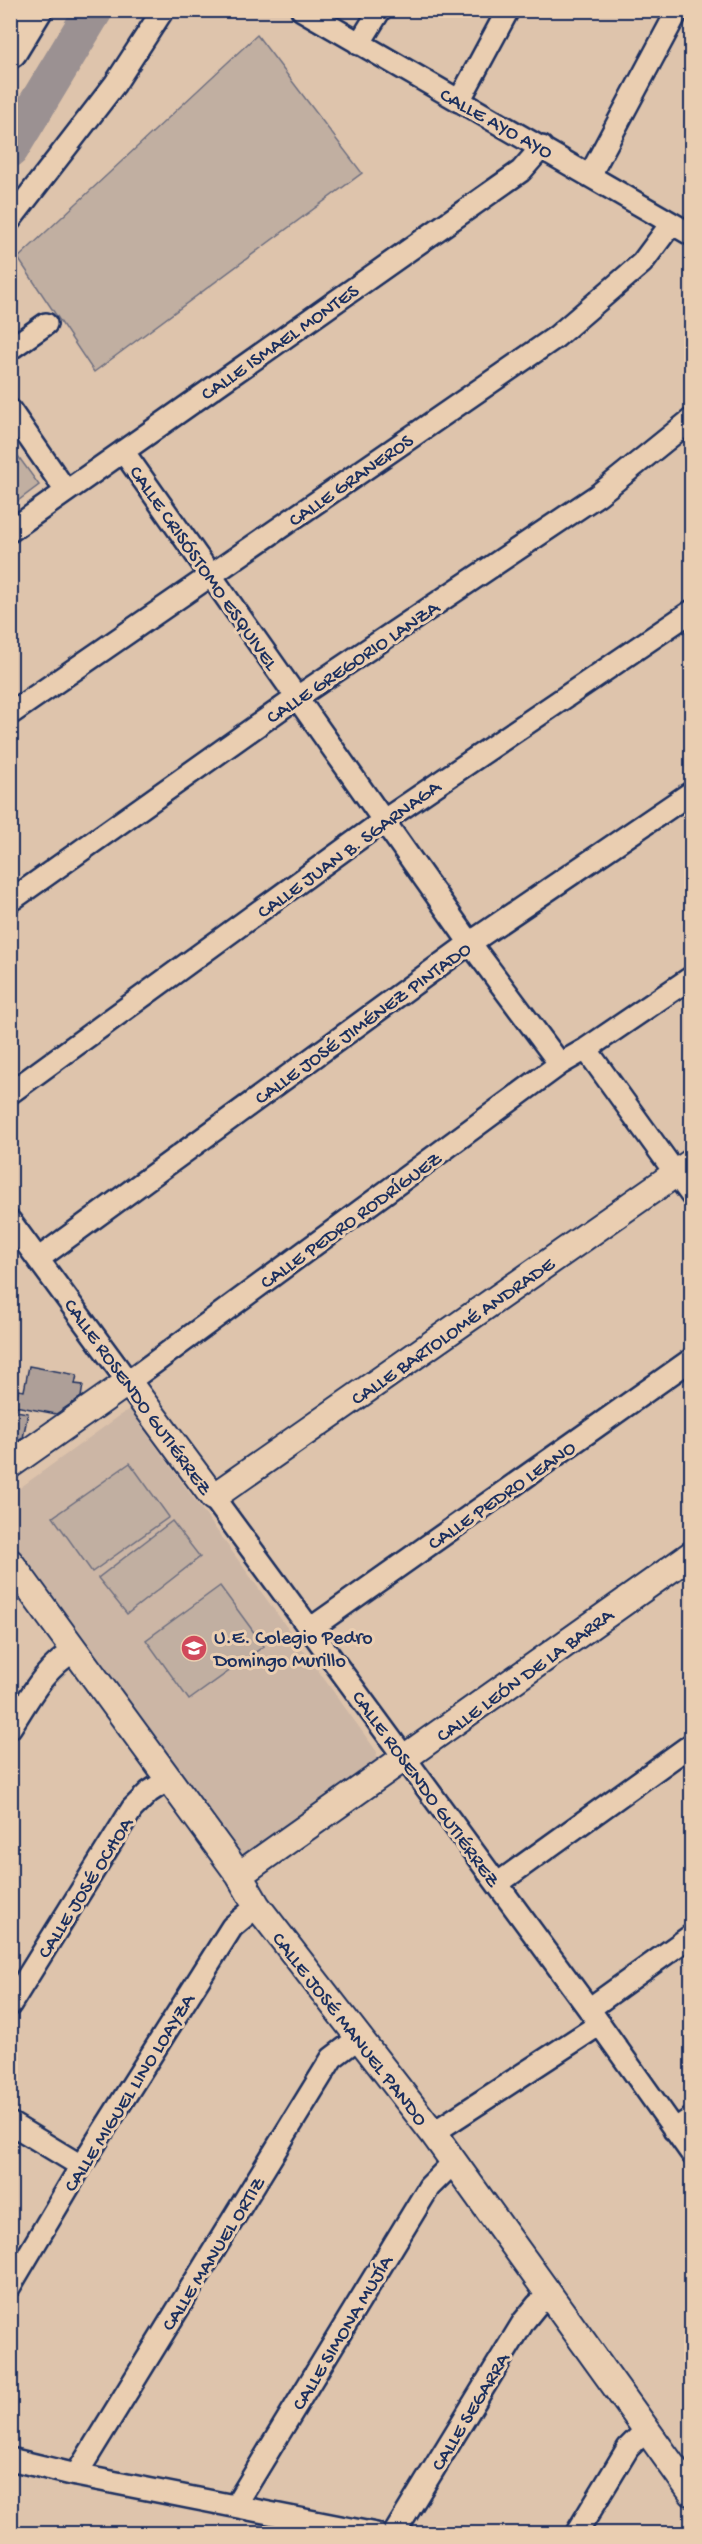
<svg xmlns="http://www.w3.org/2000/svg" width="702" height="2544" font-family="'Gochi Hand',sans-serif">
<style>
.built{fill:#ccb6a5}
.garden{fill:#c1afa1;stroke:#6e6f80;stroke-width:1.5}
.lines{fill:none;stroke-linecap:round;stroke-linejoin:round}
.river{stroke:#9b9192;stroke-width:38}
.building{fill:#ae9f98;stroke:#1b2f5e;stroke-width:1.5}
.minor-casing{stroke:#1b2f5e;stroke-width:26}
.tertiary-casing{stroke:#1b2f5e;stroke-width:30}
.primary-casing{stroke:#1b2f5e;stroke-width:38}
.minor{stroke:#eaceb1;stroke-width:21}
.tertiary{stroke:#eaceb1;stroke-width:26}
.primary{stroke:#eaceb1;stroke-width:33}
.labels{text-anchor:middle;stroke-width:6;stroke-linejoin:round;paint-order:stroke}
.street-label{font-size:20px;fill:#1b2f5e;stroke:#eaceb1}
.poi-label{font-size:20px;fill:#1b2f5e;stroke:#eaceb1;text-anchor:start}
</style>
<rect width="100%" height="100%" fill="#dec4ac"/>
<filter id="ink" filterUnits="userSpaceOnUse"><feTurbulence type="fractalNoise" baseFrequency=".0167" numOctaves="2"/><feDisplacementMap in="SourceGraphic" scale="12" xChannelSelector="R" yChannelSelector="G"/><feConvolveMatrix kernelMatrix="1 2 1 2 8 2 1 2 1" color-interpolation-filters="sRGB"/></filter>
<g filter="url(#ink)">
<!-- built -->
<path class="built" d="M129,1409l248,343 -1,10 -118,91h-19l-228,-310 -1,-48z"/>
<!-- garden -->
<path class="garden" d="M257,35l105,138 -268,199 -76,-114z
M10,445l29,40 -28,21h-1z
M130,1463l39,54 -77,55 -39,-55z
M172,1521l28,36 -73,57 -29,-36z
M220,1586l44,60 -75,54 -43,-60z"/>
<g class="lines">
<!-- river -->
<path class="river" d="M10,149l84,-139"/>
</g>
<!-- building -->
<path class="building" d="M29,1366l48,9 -2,9 8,1 -2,12 -25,17 -41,-8 3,-16 6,1z
M10,1410l18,3 -5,25 -13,8z"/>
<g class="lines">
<defs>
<path id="minor" d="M302,10l390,225
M359,44l21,-34
M459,101l49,-91
M590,175l88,-165
M10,220l105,-136 48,-74
M10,349l36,-25
M10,410l56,81
M123,451l347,492 90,121
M10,531l511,-360 21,-24
M10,714l546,-377 86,-74 29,-39
M10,901l286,-203 302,-203 94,-76
M586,1049l106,147
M10,1093l373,-272 309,-210
M10,1221l118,161 432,-318 26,-15 106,-72
M38,1259l432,-316 222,-151
M213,1497l376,512 103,145
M310,1629l382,-270
M10,1728c19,-29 34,-60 64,-77
M497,1884l195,-140
M10,2005l122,-196 17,-17 20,-13
M589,2009l103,-74
M10,2123l71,43
M674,2130l18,-12
M433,2133l167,-109
M10,2286l71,-120 151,-239 25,-21
M10,2459l66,16 300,59
M76,2475l256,-417 25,-19
M235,2506l194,-319 24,-24
M394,2534l130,-213 13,-16 14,-10
M576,2534l52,-86 18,-18"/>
<path id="tertiary" d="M10,1465l118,-83 85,115 479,-335
M10,1562l229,313 18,31 176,227 259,360
M239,1875l453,-321"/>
<path id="primary" d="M10,51l25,-41"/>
</defs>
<!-- minor casing -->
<use href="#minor" class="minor-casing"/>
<!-- tertiary casing -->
<use href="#tertiary" class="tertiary-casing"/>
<!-- primary casing -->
<use href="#primary" class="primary-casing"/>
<!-- minor -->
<use href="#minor" class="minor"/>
<!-- tertiary -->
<use href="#tertiary" class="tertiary"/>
<!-- primary -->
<use href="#primary" class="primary"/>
</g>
</g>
<!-- icons -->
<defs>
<symbol id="school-disc" viewBox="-11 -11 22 22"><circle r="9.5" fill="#d1495b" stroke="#eaceb1"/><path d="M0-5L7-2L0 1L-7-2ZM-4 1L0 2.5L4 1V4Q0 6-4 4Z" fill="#fff"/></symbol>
</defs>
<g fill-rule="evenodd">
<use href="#school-disc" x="179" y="1633" width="30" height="30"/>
</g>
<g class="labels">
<!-- street labels -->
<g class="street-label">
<text transform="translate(497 122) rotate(29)" y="7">CALLE AYO AYO</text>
<text transform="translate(279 341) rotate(-35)" y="7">CALLE ISMAEL MONTES</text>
<text transform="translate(350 479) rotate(-35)" y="7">CALLE GRANEROS</text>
<text transform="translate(205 567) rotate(55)" y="7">CALLE CRISÓSTOMO ESQUIVEL</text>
<text transform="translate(352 661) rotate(-34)" y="7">CALLE GREGORIO LANZA</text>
<text transform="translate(348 848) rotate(-36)" y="7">CALLE JUAN B. SGARNAGA</text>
<text transform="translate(362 1022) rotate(-36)" y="7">CALLE JOSÉ JIMÉNEZ PINTADO</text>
<text transform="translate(350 1219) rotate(-36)" y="7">CALLE PEDRO RODRÍGUEZ</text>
<text transform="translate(452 1330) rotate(-35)" y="7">CALLE BARTOLOMÉ ANDRADE</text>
<text transform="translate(139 1396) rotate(54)" y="7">CALLE ROSENDO GUTIÉRREZ</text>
<text transform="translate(501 1494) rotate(-35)" y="7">CALLE PEDRO LEANO</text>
<text transform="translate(524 1674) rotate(-36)" y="7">CALLE LEÓN DE LA BARRA</text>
<text transform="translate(427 1788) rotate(54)" y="7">CALLE ROSENDO GUTIÉRREZ</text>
<text transform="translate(84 1887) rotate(-58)" y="7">CALLE JOSÉ OCHOA</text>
<text transform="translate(351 2028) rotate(52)" y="7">CALLE JOSÉ MANUEL PANDO</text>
<text transform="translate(128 2092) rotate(-58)" y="7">CALLE MIGUEL LINO LOAYZA</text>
<text transform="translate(212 2253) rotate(-58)" y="7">CALLE MANUEL ORTIZ</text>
<text transform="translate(341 2332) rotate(-59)" y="7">CALLE SIMONA MUJÍA</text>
<text transform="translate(469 2411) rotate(-59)" y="7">CALLE SEGARRA</text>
</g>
<!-- poi labels -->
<g class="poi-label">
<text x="214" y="1643">U.E. Colegio Pedro<tspan x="214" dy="23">Domingo Murillo</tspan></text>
</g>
</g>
<!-- margin -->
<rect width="702" height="2544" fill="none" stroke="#eaceb1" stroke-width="36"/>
<rect x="18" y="18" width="666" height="2508" fill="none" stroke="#1b2f5e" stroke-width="2" filter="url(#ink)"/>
</svg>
